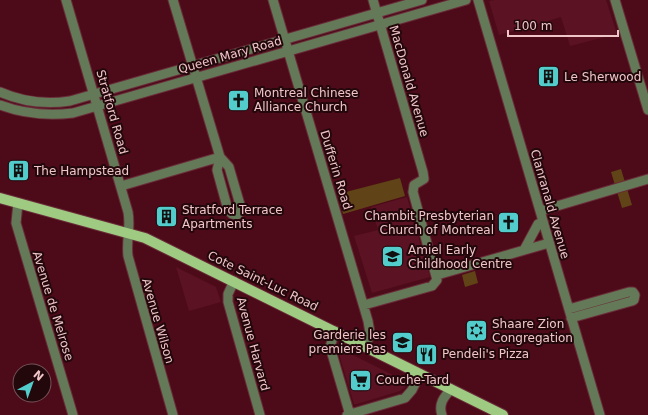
<svg xmlns="http://www.w3.org/2000/svg" width="648" height="415" font-family="'DejaVu Sans',sans-serif">
<style>
.built{fill:#5b1222}
.green{fill:#604316}
.lines{fill:none;stroke-linecap:round;stroke-linejoin:round}
.minor-casing{stroke:#6a2c39;stroke-width:11}
.major-casing{stroke:#6a2c39;stroke-width:12}
.minor{stroke:#647957;stroke-width:9}
.major{stroke:#9eca82;stroke-width:10}
.labels{text-anchor:middle;stroke-width:4;stroke-linejoin:round;paint-order:stroke}
.street-label{font-size:12px;fill:#efc5c8;stroke:#22070b}
.poi-label{font-size:12px;fill:#efc5c8;stroke:#22070b;text-anchor:start}
</style>
<rect width="100%" height="100%" fill="#4d0b1a"/>
<!-- built -->
<path class="built" d="M495,0h111l11,34 -47,12 -9,-29 -62,18 -10,-34z
M407,197l23,80 -58,16 -18,-57 24,-6 -7,-23z
M176,267l40,20 5,15 -32,9z
M341,351h4l56,28 3,2 1,6 -5,4 -43,13h-3l-15,-50z"/>
<!-- green -->
<path class="green" d="M621,169l11,36 -10,3 -11,-36z
M400,178l5,18 -62,18 -5,-20z
M475,271l3,12 -13,4 -3,-12z"/>
<g class="lines">
<defs>
<path id="minor" d="M66,0l62,212c3,15 -2,29 0,44l45,159
M173,0l47,157 9,10 12,41v3l-4,4 -5,-1 -4,-4 -11,-40 3,-13
M273,0l95,321 2,12 -4,13
M478,0l122,415
M615,0l33,110
M0,92c23,10 45,13 70,9l352,-101
M0,105c24,9 48,11 73,8l393,-113
M121,186l99,-29
M18,203l-2,20 57,192
M540,211l108,-32
M524,250l14,-26 5,-2
M437,275l112,-32
M234,281l-6,13v8l32,113
M364,305l68,-19 5,-6 -24,-88 1,-7 10,-6 -1,-7 -50,-172
M569,309l60,-17h4l2,3 -1,5 -2,1 -61,17
M335,331l-5,16 20,68
M347,415l58,-17 7,-8 8,-16
M442,415c-4,-11 2,-18 9,-26"/>
<path id="major" d="M0,198l145,40 358,177"/>
</defs>
<!-- minor casing -->
<use href="#minor" class="minor-casing"/>
<!-- major casing -->
<use href="#major" class="major-casing"/>
<!-- minor -->
<use href="#minor" class="minor"/>
<!-- major -->
<use href="#major" class="major"/>
</g>
<!-- icons -->
<defs>
<symbol id="building-square" viewBox="-11 -11 22 22"><rect x="-9" y="-9" width="18" height="18" rx="4" fill="#53cdcb" stroke="#22070b"/><path d="M-4-6H4V6H1V3H-1V6H-4ZM-2.5-4.3h1.7v1.8h-1.7ZM.8-4.3h1.7v1.8H.8ZM-2.5-1h1.7V.8h-1.7ZM.8-1h1.7V.8H.8Z" fill="#111"/></symbol>
<symbol id="church-square" viewBox="-11 -11 22 22"><rect x="-9" y="-9" width="18" height="18" rx="4" fill="#53cdcb" stroke="#22070b"/><path d="M-1.2-6h2.4v3.5h3.3v2.4h-3.3V6h-2.4V-.1h-3.3v-2.4h3.3Z" fill="#111"/></symbol>
<symbol id="school-square" viewBox="-11 -11 22 22"><rect x="-9" y="-9" width="18" height="18" rx="4" fill="#53cdcb" stroke="#22070b"/><path d="M0-5L7-2L0 1L-7-2ZM-4 1L0 2.5L4 1V4Q0 6-4 4Z" fill="#111"/></symbol>
<symbol id="synagogue-square" viewBox="-11 -11 22 22"><rect x="-9" y="-9" width="18" height="18" rx="4" fill="#53cdcb" stroke="#22070b"/><path d="M0-6.5L5.6 3.2H-5.6ZM0 6.5L5.6-3.2H-5.6Z" fill="#111"/></symbol>
<symbol id="restaurant-square" viewBox="-11 -11 22 22"><rect x="-9" y="-9" width="18" height="18" rx="4" fill="#53cdcb" stroke="#22070b"/><path d="M-5-6h1v4h1v-4h1v4h1v-4h1v5L-1.5 .5V6h-2V.5L-5-1ZM5-6V6H3V1.5H1.5Q1.5-4 5-6Z" fill="#111"/></symbol>
<symbol id="supermarket-square" viewBox="-11 -11 22 22"><rect x="-9" y="-9" width="18" height="18" rx="4" fill="#53cdcb" stroke="#22070b"/><path d="M-6-5.5h2.5l.6 2H6L4.5 2H-2.5L-4.4-4H-6ZM-1.5 3.2a1.3 1.3 0 1 0 .1 0ZM3 3.2a1.3 1.3 0 1 0 .1 0Z" fill="#111"/></symbol>
</defs>
<g fill-rule="evenodd">
<use href="#building-square" x="536" y="64" width="25" height="25"/>
<use href="#church-square" x="226" y="88" width="25" height="25"/>
<use href="#building-square" x="6" y="158" width="25" height="25"/>
<use href="#building-square" x="154" y="204" width="25" height="25"/>
<use href="#church-square" x="496" y="210" width="25" height="25"/>
<use href="#school-square" x="380" y="244" width="25" height="25"/>
<use href="#synagogue-square" x="464" y="318" width="25" height="25"/>
<use href="#school-square" x="390" y="330" width="25" height="25"/>
<use href="#restaurant-square" x="414" y="342" width="25" height="25"/>
<use href="#supermarket-square" x="348" y="368" width="25" height="25"/>
</g>
<g class="labels">
<!-- street labels -->
<g class="street-label">
<text transform="translate(230 55) rotate(-16)" y="4">Queen Mary Road</text>
<text transform="translate(409 81) rotate(74)" y="4">MacDonald Avenue</text>
<text transform="translate(112 112) rotate(74)" y="4">Stratford Road</text>
<text transform="translate(336 170) rotate(73)" y="4">Dufferin Road</text>
<text transform="translate(550 204) rotate(74)" y="4">Clanranald Avenue</text>
<text transform="translate(263 281) rotate(26)" y="4">Cote Saint-Luc Road</text>
<text transform="translate(53 306) rotate(73)" y="4">Avenue de Melrose</text>
<text transform="translate(158 321) rotate(74)" y="4">Avenue Wilson</text>
<text transform="translate(253 344) rotate(75)" y="4">Avenue Harvard</text>
</g>
<!-- poi labels -->
<g class="poi-label">
<text x="564" y="81">Le Sherwood</text>
<text x="254" y="97">Montreal Chinese<tspan x="254" dy="14">Alliance Church</tspan></text>
<text x="34" y="175">The Hampstead</text>
<text x="182" y="214">Stratford Terrace<tspan x="182" dy="14">Apartments</tspan></text>
<text x="494" y="220" text-anchor="end">Chambit Presbyterian<tspan x="494" dy="14">Church of Montreal</tspan></text>
<text x="408" y="254">Amiel Early<tspan x="408" dy="14">Childhood Centre</tspan></text>
<text x="492" y="328">Shaare Zion<tspan x="492" dy="14">Congregation</tspan></text>
<text x="386" y="339" text-anchor="end">Garderie les<tspan x="386" dy="14">premiers Pas</tspan></text>
<text x="442" y="358">Pendeli's Pizza</text>
<text x="376" y="384">Couche-Tard</text>
</g>
</g>
<!-- north arrow -->
<g transform="translate(32 383) rotate(41)"><circle r="19" fill="#22070b" stroke="#745357"/>
<path d="M0-3L7 15L0 10L-7 15Z" fill="#53cdcb"/>
<text y="-6" font-size="11" font-weight="bold" text-anchor="middle" fill="#efc5c8">N</text>
</g>
<!-- scale -->
<path d="M508 30v6h110v-6" fill="none" stroke="#efc5c8" stroke-width="2"/>
<text x="514" y="30" font-size="12" fill="#efc5c8" stroke="#22070b" stroke-width="3" paint-order="stroke">100 m</text>
</svg>
